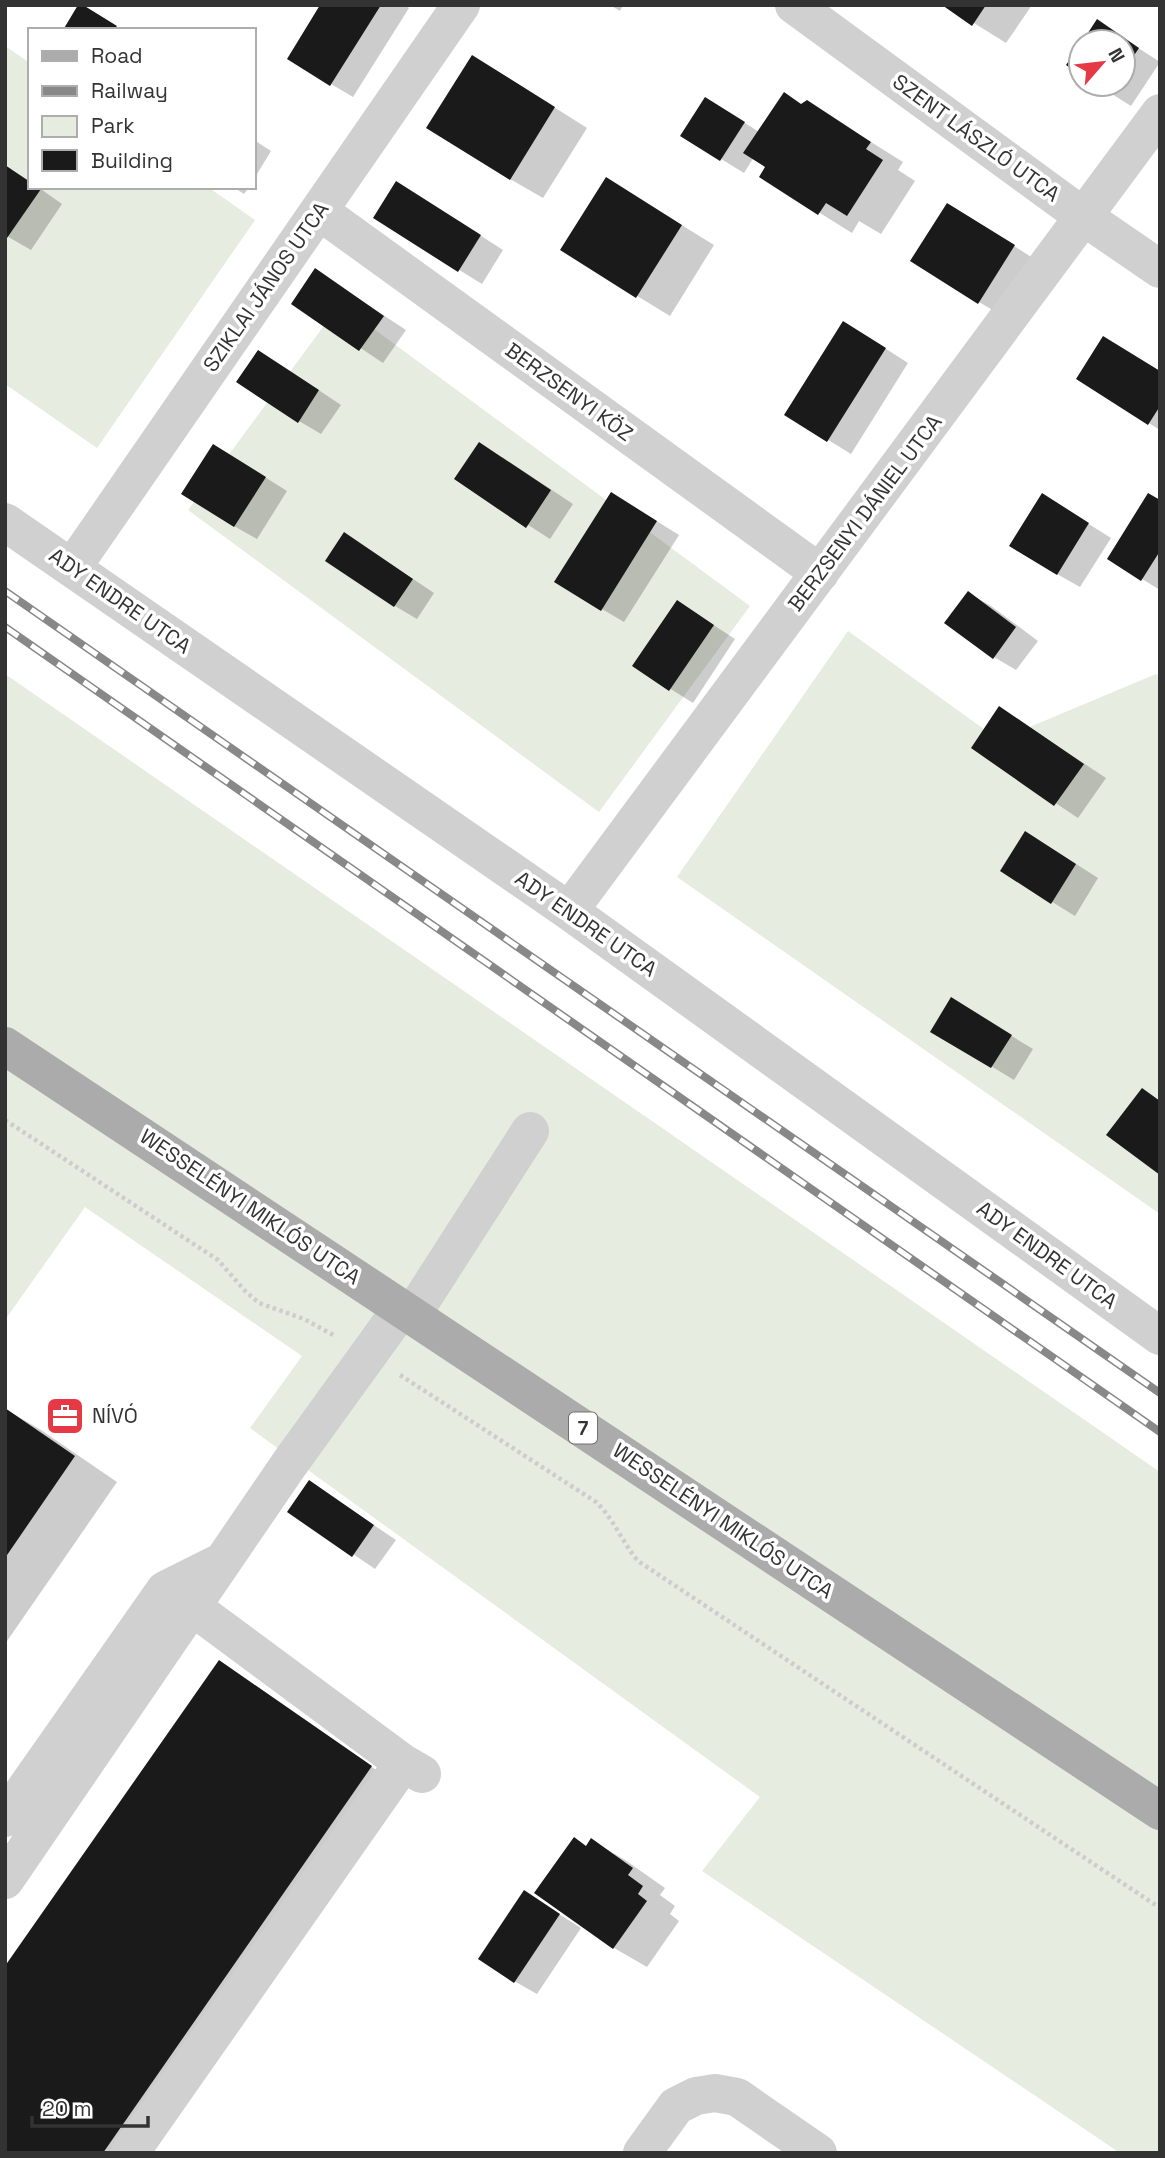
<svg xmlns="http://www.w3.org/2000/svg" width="1165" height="2158" font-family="'Space Grotesk',sans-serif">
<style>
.green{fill:#e6ecdf}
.shadow{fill:#0003}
.building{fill:#1a1a1a}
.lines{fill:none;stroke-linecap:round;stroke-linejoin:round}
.path{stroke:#cdcdcd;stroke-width:4.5;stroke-dasharray:3.5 3.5;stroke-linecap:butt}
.minor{stroke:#d0d0d0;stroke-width:38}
.major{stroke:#ababab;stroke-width:38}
.rail-casing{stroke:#888;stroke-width:8}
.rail{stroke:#fff;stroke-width:5;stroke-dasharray:16;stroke-linecap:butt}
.labels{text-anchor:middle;stroke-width:7;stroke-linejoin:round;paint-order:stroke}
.shield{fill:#fff;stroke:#707070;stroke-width:2}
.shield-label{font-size:19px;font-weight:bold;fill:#333}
.street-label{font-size:21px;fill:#333;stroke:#fff}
.poi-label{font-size:21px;fill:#333;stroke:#fff;text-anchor:start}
</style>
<rect width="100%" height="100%" fill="#fff"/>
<!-- green -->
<path class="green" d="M5,46l25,17v124h178l47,33 -158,228 -92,-64z
M340,304l410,302 -151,206 -411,-302z
M848,631l151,109 157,-66 4,3v537l-483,-337z
M5,674l1155,798v681h-40l-418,-282 58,-74 -510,-369 52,-72 -217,-149 -80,113z"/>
<!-- shadow -->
<path class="shadow" d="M322,5h83l4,3 -56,89 -22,-13z
M610,5h13l-3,6z
M945,5h87l-26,38z
M1098,22l62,40 -29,44 -35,-22h27v-42h-39z
M505,76l82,52 -44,70 -33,-19z
M807,102l96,60 -5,8 17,11 -34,53 -22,-13 -7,12 -91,-57 7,-10 -14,-9 -10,16 -62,-38 46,-23 31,20z
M254,140l17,11 -17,28z
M5,166l25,15v6h8l24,17 -31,46 -26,-15z
M607,179l107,66 -44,71 -108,-66z
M233,187h16l-5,7z
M419,196l84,54 -21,34 -107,-66z
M970,218l66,42 -35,55 -22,-13z
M316,271l90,59 -23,33 -90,-60z
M866,336l42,27 -57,91 -65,-40z
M281,365l60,40 -20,29 -22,-13z
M1160,372v58l-82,-51z
M502,457l71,47 -23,35 -93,-60z
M236,459l51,32 -30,48 -23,-13z
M1160,501v89l-18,-11z
M634,507l45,28 -55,87 -22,-13z
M1065,509l46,29 -31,49 -23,-13z
M367,548l67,45 -17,26 -22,-13z
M968,593l23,13 47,35 -22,29 -22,-13z
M678,602l57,37 -42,64 -59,-37z
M1000,708l106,70 -28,40 -105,-70z
M1048,846l50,32 -23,38 -73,-45z
M974,1013l59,36 -19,31 -81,-49z
M5,1409l36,21 76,52 -112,162z
M310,1482l86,58 -21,29 -85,-58z
M230,1668l152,106 -264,379h-113z
M592,1841l33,19 40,28 -5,7 15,11 -5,8 9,7 -32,46 -33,-19 -78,-56z
M524,1892l57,36 -44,66 -23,-13z"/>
<!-- building -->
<path class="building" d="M78,5h5l34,21 -3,4h-51z
M320,5h61l-51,81 -43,-27z
M942,5h44l-14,21z
M1097,19l42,29 -16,24v-30h-41z
M1081,43v33l-15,-11z
M472,55l83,52 -45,73 -84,-52z
M1093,84h22l-7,10z
M784,92l17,12 6,-4 64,42 -5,7 17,11 -36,56 -21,-13 -8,12 -59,-38 6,-10 -22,-14z
M705,97l40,25 -25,39 -40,-25z
M5,165l25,17v5l11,2 -34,49 -2,-1z
M606,177l76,48 -46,73 -76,-48z
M396,181l85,54 -23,37 -85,-54z
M947,203l68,42 -37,59 -68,-43z
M315,268l69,48 -25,35 -68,-47z
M843,321l43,27 -59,94 -43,-27z
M1103,336l57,35v35l-12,19 -72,-46z
M258,350l61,40 -21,33 -62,-41z
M479,442l72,48 -25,38 -72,-49z
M213,444l53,33 -32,50 -53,-33z
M611,492l46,29 -56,90 -47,-29z
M1042,493l47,30 -32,52 -48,-29z
M1148,493l12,7v51l-19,30 -34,-22z
M344,532l69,47 -19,28 -69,-46z
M968,591l48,36 -23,32 -49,-36z
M677,600l37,25 -45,66 -37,-25z
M999,706l85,58 -30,42 -83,-58z
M1025,831l51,33 -25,40 -51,-33z
M951,997l61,38 -21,33 -61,-36z
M1142,1088l18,13v74l-54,-40z
M5,1408l70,48 -70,102z
M309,1480l65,45 -22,32 -65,-45z
M219,1660l153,106 -269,387h-98v-187z
M574,1837l12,9 5,-8 42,30 -5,7 15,11 -5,8 9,7 -34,48 -79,-56z
M524,1890l36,24 -46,69 -36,-24z"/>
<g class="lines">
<!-- path -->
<path class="path" d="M5,1120l213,140 28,32 13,11 45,16 31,17
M400,1375l196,127c18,17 26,40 42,59l522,347"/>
<!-- minor -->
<path class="minor" d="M794,5l290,212 76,52
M319,211l501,362
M5,522l564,389 591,425
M72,568l389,-563
M569,911l591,-798
M412,1315l118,-184
M191,1606l212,157 19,11
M5,1818l160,-228 52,-26
M5,1880l285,-417 112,-155
M130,2153l273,-390
M642,2153l34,-47 20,-10 19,-3 22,4 81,56"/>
<!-- major -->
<path class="major" d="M5,1046l1155,765"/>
<defs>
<path id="rail" d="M5,591l1155,802
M5,627l1155,805"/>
</defs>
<!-- rail casing -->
<use href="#rail" class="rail-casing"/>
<!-- rail -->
<use href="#rail" class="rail"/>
</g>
<!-- icons -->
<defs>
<symbol id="office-square" viewBox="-11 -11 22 22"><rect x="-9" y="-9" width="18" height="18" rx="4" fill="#e63946" stroke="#fff"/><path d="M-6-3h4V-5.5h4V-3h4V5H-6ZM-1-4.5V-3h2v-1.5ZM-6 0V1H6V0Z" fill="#fff"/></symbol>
</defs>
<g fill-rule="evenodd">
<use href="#office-square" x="43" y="1394" width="44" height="44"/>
</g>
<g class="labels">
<!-- shield labels -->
<rect class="shield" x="569" y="1412.5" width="28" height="31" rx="5"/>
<g class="shield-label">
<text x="583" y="1435">7</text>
</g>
<!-- street labels -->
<g class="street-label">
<text transform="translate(976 138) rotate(36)" y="7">SZENT LÁSZLÓ UTCA</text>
<text transform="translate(266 287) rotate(-55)" y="7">SZIKLAI JÁNOS UTCA</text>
<text transform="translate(569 392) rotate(36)" y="7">BERZSENYI KÖZ</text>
<text transform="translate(865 513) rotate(-53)" y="7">BERZSENYI DÁNIEL UTCA</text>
<text transform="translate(120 601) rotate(35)" y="7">ADY ENDRE UTCA</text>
<text transform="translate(586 924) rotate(35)" y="7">ADY ENDRE UTCA</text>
<text transform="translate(250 1207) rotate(34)" y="7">WESSELÉNYI MIKLÓS UTCA</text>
<text transform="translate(1047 1255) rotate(36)" y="7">ADY ENDRE UTCA</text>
<text transform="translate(723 1521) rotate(34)" y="7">WESSELÉNYI MIKLÓS UTCA</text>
</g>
<!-- poi labels -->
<g class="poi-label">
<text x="92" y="1423">NÍVÓ</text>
</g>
</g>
<!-- border -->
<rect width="1165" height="2158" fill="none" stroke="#333333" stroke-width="14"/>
<!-- legend -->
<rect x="28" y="28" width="228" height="161" fill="#ffffff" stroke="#adadad" stroke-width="2"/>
<rect x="42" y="51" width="35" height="10" fill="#ababab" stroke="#adadad" stroke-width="2"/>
<text x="91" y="63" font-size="21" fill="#333333">Road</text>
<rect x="42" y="86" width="35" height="10" fill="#888888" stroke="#adadad" stroke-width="2"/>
<text x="91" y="98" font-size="21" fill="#333333">Railway</text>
<rect x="42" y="116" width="35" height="21" fill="#e6ecdf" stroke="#adadad" stroke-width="2"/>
<text x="91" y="133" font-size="21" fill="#333333">Park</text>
<rect x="42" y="150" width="35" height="21" fill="#1a1a1a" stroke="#adadad" stroke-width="2"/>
<text x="91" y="168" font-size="21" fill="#333333">Building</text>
<!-- north arrow -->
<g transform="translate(1102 63) rotate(62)"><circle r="33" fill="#ffffff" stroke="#adadad" stroke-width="2"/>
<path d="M0-5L12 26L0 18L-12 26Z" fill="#e63946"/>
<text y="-10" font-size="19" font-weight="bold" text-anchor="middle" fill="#333333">N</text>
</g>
<!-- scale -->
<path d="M32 2116v10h116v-10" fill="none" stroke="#333333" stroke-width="3.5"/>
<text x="42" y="2116" font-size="21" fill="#333333" stroke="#ffffff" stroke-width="5" paint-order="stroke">20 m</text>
</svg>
